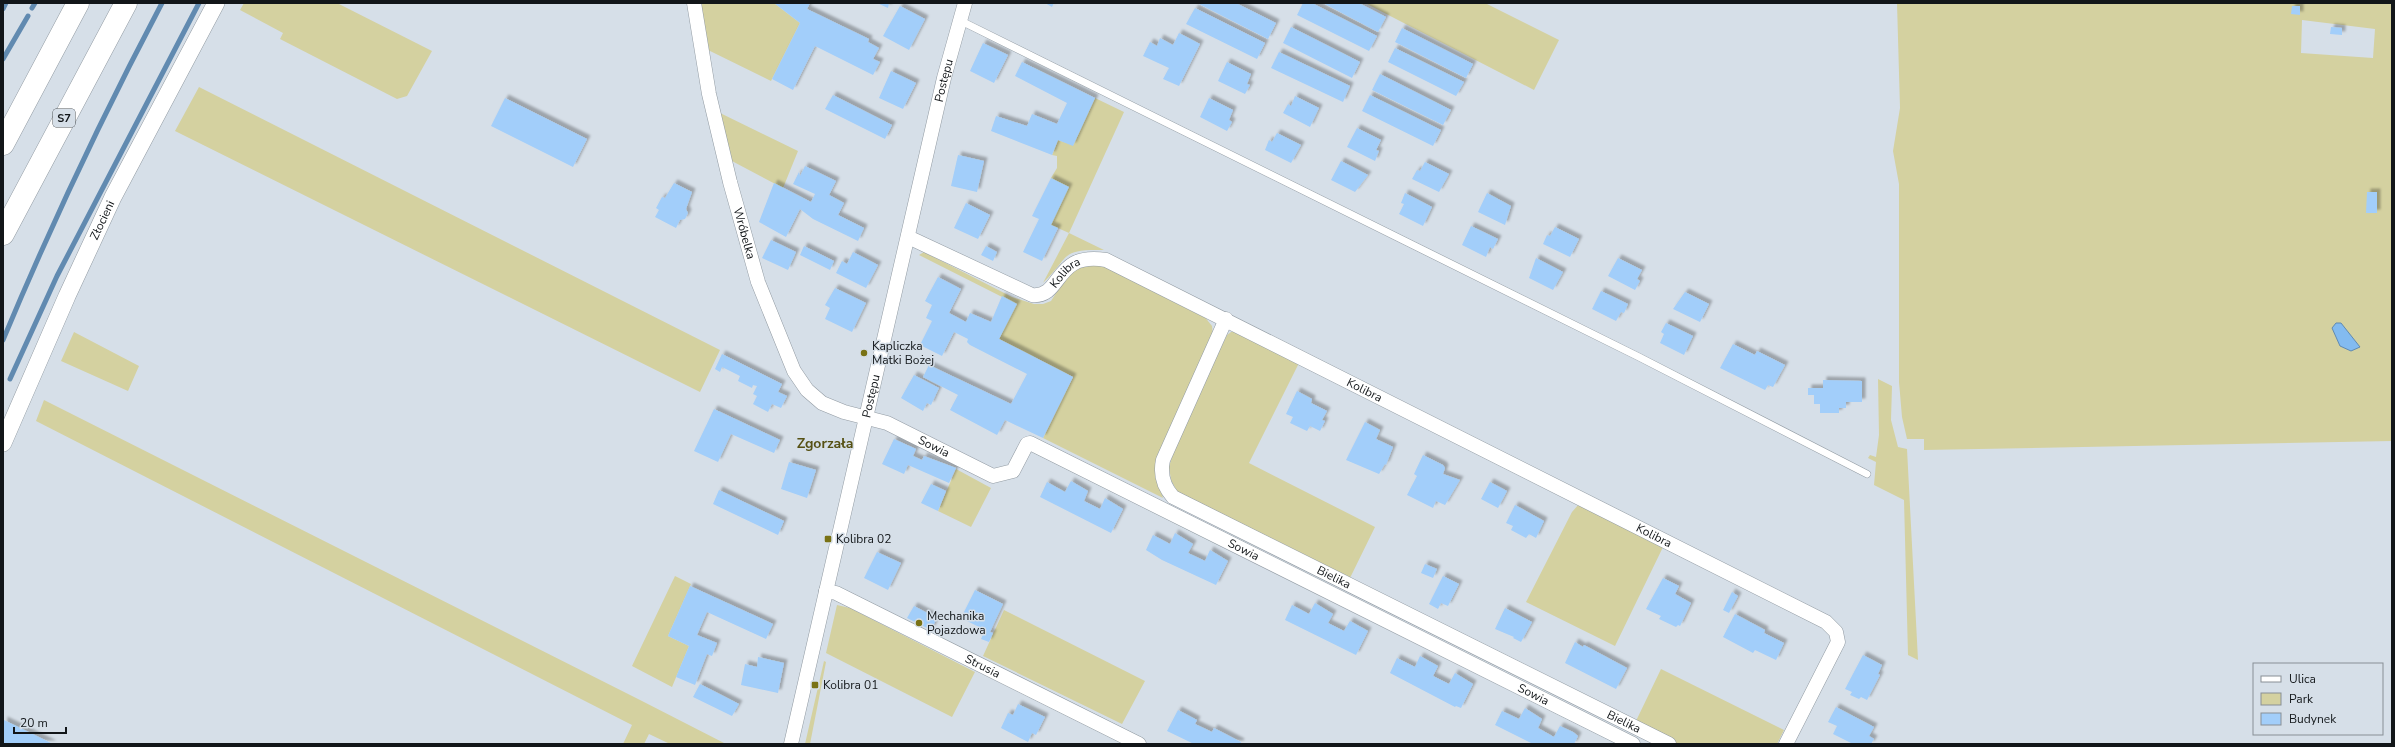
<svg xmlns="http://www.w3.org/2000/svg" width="2395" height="747" font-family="'Nunito Sans',sans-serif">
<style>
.green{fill:#d4d1a0;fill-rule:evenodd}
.water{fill:#83bbf0;stroke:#618ab0}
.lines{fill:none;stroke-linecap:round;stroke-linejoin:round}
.stream{stroke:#618ab0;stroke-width:5}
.building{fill:#a2cefa;filter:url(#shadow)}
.service-casing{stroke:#929ba3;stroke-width:8}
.minor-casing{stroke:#929ba3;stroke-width:15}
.tertiary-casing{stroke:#929ba3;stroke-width:18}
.motorway-casing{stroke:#929ba3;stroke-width:23}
.service{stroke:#fff;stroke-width:7}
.minor{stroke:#fff;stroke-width:14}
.tertiary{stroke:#fff;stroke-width:17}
.motorway{stroke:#fff;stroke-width:22}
.poi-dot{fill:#797215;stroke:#d6dfe8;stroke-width:1.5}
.labels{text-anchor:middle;stroke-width:3;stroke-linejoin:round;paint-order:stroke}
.shield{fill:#d6dfe8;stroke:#4d5257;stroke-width:1}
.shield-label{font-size:11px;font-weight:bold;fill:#121619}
.street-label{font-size:12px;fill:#121619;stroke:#d6dfe8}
.poi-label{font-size:12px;fill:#121619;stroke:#d6dfe8;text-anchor:start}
.quarter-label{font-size:14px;font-weight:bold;fill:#565114;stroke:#d6dfe8}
</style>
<defs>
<filter id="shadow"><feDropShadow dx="3.5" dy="-3.5" stdDeviation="1" flood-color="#0004"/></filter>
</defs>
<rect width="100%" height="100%" fill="#d6dfe8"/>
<!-- green -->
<path class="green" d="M244,3h93l95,48 -25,45 -10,3 -117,-60 3,-6 -43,-23z
M698,3h76l26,20 -29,58 -63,-31z
M1365,3h120l74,37 -25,50z
M1897,3h495v438l-468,9v-11h-17l-5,-22 -3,-35v-198l-6,-33 7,-43zM2302,20l73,9 -2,29 -72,-5z
M199,87l521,263 -20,42 -525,-261z
M1095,98l29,14 -55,121 35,17c-45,-1 -33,6 -61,33l26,-50 -18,-8v-47l6,-10v-12l-5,-1 6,-15 15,5z
M718,112l80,39 -15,37 -53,-28z
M924,252l88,45 22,7h9l8,-3 14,-22 13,-12 26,-2 100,51 8,10 1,9 -58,135 8,28 -120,-60 30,-61 -74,-38 17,-35 -97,-49z
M74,332l65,34 -11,25 -67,-30z
M1231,332h5l63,31 -50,100 126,64 -26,53 -171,-87 -7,-13 -2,-13 8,-27 50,-105z
M1878,379l14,7 -1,34 7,27 9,2 11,211 -10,-5 -4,-155 -30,-15 2,-23 -8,-4 2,-3 6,2 3,-22z
M44,400l598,301 84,43h-56l-21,-10 -5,10h-21l9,-19 -596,-304z
M956,469l35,19 -20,39 -33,-16z
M1579,504l85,41 -49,101 -89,-44 46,-90z
M675,576l16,8 -23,52 21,10 -17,41 -40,-21z
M837,605l13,3 125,64 -23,45 -126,-64z
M1004,610l141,71 -23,43 -139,-68z
M824,661l2,1 -16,82h-5z
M1661,669l123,61 -7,14h-99l-43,-21z"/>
<!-- water -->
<path class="water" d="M2336,323h5l19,24 -9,4 -11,-5 -8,-18z"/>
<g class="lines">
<!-- stream -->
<path class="stream" d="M32,8l3,-5
M3,9l3,-6
M3,59l25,-43
M3,340c48,-115 101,-227 159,-337
M10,379l47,-103 142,-273"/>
</g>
<!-- building -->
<path class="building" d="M774,3h36l-3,6 62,30 -1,3 11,6 -6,11 7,3 -7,13 -58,-29 -22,44 -21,-11 28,-56z
M877,3h12l-1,5z
M1045,3h9l-2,4z
M1197,3h39l40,20 -8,16z
M1303,3h9l65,33 -8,15 -72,-36z
M1323,3h36l27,14 -8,15z
M900,6l25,13 -16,31 -26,-14z
M2292,6h8v9l-9,-1z
M1195,8l70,35 -8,16 -71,-35z
M1291,27l69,35 -8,16 -69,-35z
M2331,27l11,1v7l-12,-1z
M1402,28l71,36 -7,14 -71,-36z
M1179,33l21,11 -21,42 -16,-7 6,-11 -26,-12 7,-14 7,4 3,-8 13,7z
M983,43l25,12 -14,28 -24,-12z
M1395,48l69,34 -8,14 -68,-34z
M1279,52l71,34 -7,16 -72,-34z
M1022,62l73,36 -22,48 -15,-6 -6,15 -61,-24 5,-15 31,10 5,-12 25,10 10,-21 -52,-27z
M1227,62l24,12 -4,10 3,1 -5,9 -27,-13z
M891,71l25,12 -13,26 -24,-11z
M1380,74l71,36 -8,15 -71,-35z
M833,95l59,30 -7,14 -60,-30z
M1370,95l71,35 -8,16 -71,-35z
M1295,96l24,12 -9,19 -27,-14 5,-9 3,2z
M505,98l82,41 -14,28 -82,-41z
M1209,98l24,12 -4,10 3,2 -5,9 -27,-14z
M1357,128l24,12 -5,10 3,1 -4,10 -28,-14z
M1277,133l24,12 -10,18 -26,-13 4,-10 3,2z
M958,155l26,6 -7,31 -26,-6z
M1341,161l27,14 -13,17 -24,-12z
M1425,162l24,12 -10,18 -27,-13 5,-9 3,1z
M805,166l31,15 -7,14 15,8 -6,12 26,13 -6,13 -45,-22 -13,-10 -14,28 -27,-15 15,-39 37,19 4,-8 -22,-10 6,-12 1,4z
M1051,178l18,9 -18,38 7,3 -16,33 -19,-9 16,-33 -7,-3z
M674,183l18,9 -6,17 2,4 -3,6 -5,1 -4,8 -21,-11 4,-7 -3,-2 6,-11 3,1z
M2367,192h10v21h-11z
M1405,193l27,14 -9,19 -24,-12 5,-10 -3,-1z
M1487,193l24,13 -6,19 -27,-13z
M966,203l24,12 -12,24 -24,-11z
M1471,226l27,13 -5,10 -3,-2 -4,10 -24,-12z
M1555,227l24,12 -9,18 -27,-13 4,-9 3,1z
M771,240l25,12 -8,18 -26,-12z
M804,246l30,15 -4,9 -30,-15z
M986,246l11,6 -4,9 -12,-6z
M853,252l25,13 -12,23 -30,-15 6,-12 5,3z
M1536,258l27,14 -10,18 -24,-12z
M1618,258l24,12 -5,9 3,2 -5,9 -27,-14z
M938,277l23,12 -12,24 17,9 4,-9 21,9 11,-26 15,8 -18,35 74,38 -30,61 -38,-18 -8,15 -47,-25 8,-15 -35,-18 6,-12 82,39 16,-30 -57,-29 -3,-3 1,-3 -14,-7 -12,24 -22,-11 12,-24 -6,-3 6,-13 -7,-4z
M835,288l31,15 -14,29 -27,-13 5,-11 -5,-3z
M1601,291l27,13 -4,9 -3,-1 -5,9 -24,-12z
M1685,292l24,12 -9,18 -27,-13z
M1666,323l27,13 -9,19 -24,-12 4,-9 -3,-2z
M1733,344l22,11 2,-4 28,14 -12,22 -5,-2 -3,5 -45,-22z
M722,354l60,30 -4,8 9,4 -6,12 -9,-4 -4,8 -15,-8 4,-8 -4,-2 4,-8 -4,-1 -1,3 -14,-7 2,-5 -18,-9 -2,5 -5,-3z
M914,375l25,13 -8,17 -4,-2 -4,8 -22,-13z
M1823,380l39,1v21h-16v6h-7v5h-19v-9h-6v-9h-6v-7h15z
M1297,391l15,8 -1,4 16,8 -5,9 3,1 -5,10 -10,-5 -3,5 -17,-8 3,-6 -7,-3z
M714,409l66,31 -6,13 -43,-19 -13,28 -24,-11z
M1365,422l15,8 -4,9 17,8 -7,18 -1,-1 -6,10 -33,-14z
M894,439l22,10 -3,7 9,4 2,-4 32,12 -7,15 -41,-18 -4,9 -22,-10z
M1423,455l20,10 2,3 -2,6 17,6 -15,25 -9,-4 -3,7 -26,-13 10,-19 -3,-2z
M789,462l27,8 -9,28 -26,-9z
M1071,481l17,10 -4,10 16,8 5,-11 18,11 -12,24 -71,-36 7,-15 18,10z
M1490,482l17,9 -9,17 -17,-9z
M931,484l15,7 -8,20 -17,-8z
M719,490l65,31 -6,14 -65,-31z
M1515,505l29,16 -8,17 -7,-4 -3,4 -15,-8 2,-4 -7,-3z
M1175,533l18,11 -5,9 17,8 5,-11 18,11 -12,24 -54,-25 -16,-10 7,-15 17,9z
M877,552l24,11 -13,27 -24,-12z
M1425,564l12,5 -4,9 -12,-5z
M1443,576l16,8 -11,22 -7,-3 -3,6 -9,-5z
M1663,578l16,8 -4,8 16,9 -11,23 -2,-1 -2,2 -17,-8 2,-3 -15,-7z
M690,586l83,38 -7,15 -59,-27 -10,23 20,8 -5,13 -5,-2 -12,31 -19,-8 13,-31 -21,-10z
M975,590l28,14 -13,28 3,1 -4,9 -8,-3 4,-9 -24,-12z
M1732,592l6,4 -9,17 -6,-3z
M1315,603l18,11 -5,9 16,8 6,-10 18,10 -12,24 -71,-35 7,-15 17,9z
M914,606l23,12 -6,12 -24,-12z
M1505,608l27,14 -11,20 -8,-4 1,-1 -19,-8z
M1735,614l30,16 -1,3 20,10 -8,17 -21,-10 -2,3 -30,-16z
M1575,642l8,5 1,-2 43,23 -11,21 -51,-26z
M1863,655l19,10 -4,9 2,1 -13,25 -6,-3 -2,2 -9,-4 2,-3 -7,-3z
M1420,656l18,10 -5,10 16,8 6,-11 18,11 -12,24 -5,-2 -1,1 -65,-34 7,-15 18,9z
M758,657l26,6 -6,30 -37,-8 4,-21 12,3z
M700,684l39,20 -7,12 -39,-19z
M1018,704l27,13 -9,18 -4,-2 -4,9 -27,-14 7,-15 5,2z
M1836,707l38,20 -5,9 5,3 -3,5h-18l-20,-10 4,-8 -9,-4z
M1525,708l17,11 -4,9 16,9 6,-11 13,6 5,4 -4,8h-41l-38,-19 7,-14 17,8z
M1178,710l19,10 -2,4 17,8 2,-4 27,14 -1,2h-46l-27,-13z
M4,720l49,24h-50z"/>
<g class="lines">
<defs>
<path id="service" d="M959,20l680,337 228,117"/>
<g id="minor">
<path id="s1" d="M694,3l15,91 21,88 28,100 36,89 13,19 15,13 22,9 43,11 106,53 20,-5 14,-27 3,-1 603,301"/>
<path id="s2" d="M908,237l124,58c31,3 21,-44 74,-35l720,362 10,10 2,10 -52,102"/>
<path id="s3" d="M1226,319l-63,141c-3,14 1,27 10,37l496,247"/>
<path id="s4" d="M826,591l10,2 303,151"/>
<path id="s5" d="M791,744l153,-666 21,-75"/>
</g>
<g id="tertiary">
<path id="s6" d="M3,443l64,-147 46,-99 103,-194"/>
</g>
<path id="motorway" d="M3,144l75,-141
M3,234l123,-231"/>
</defs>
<!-- service casing -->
<use href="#service" class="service-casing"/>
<!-- minor casing -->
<use href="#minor" class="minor-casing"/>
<!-- tertiary casing -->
<use href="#tertiary" class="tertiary-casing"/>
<!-- motorway casing -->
<use href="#motorway" class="motorway-casing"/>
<!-- service -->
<use href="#service" class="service"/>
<!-- minor -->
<use href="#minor" class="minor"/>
<!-- tertiary -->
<use href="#tertiary" class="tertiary"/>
<!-- motorway -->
<use href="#motorway" class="motorway"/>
</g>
<!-- markers -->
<g class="poi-dot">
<circle cx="864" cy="353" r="4"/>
<rect x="824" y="535" width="8" height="8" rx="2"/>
<circle cx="919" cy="623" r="4"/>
<rect x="811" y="681" width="8" height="8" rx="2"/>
</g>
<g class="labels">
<!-- shield labels -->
<rect class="shield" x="53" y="109" width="22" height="18" rx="3"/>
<g class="shield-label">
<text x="64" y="122">S7</text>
</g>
<!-- street labels -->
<g class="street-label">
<text dy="4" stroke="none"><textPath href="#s5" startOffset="681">Postępu</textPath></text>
<text dy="4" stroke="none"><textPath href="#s6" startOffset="244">Złocieni</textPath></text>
<text dy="4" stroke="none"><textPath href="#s1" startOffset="236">Wróbelka</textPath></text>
<text dy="4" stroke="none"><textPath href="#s2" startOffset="179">Kolibra</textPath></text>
<text dy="4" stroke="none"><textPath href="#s2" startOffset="514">Kolibra</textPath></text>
<text dy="4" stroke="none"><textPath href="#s5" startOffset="357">Postępu</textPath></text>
<text dy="4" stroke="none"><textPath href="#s1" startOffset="546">Sowia</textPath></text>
<text dy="4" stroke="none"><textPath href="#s2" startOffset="838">Kolibra</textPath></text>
<text dy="4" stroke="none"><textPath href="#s1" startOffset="905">Sowia</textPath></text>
<text dy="4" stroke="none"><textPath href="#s3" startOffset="374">Bielika</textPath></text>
<text dy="4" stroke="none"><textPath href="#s4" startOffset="174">Strusia</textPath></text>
<text dy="4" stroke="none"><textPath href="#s1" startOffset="1229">Sowia</textPath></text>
<text dy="4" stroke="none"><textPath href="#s3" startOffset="698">Bielika</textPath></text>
</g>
<!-- poi labels -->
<g class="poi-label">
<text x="872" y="350">Kapliczka<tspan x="872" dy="14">Matki Bożej</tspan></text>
<text x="836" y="543">Kolibra 02</text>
<text x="927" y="620">Mechanika<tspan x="927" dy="14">Pojazdowa</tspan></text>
<text x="823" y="689">Kolibra 01</text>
</g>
<!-- quarter labels -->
<g class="quarter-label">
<text x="825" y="448">Zgorzała</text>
</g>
</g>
<!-- border -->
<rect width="2395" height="747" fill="none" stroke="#121619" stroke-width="8"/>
<!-- legend -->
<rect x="2253" y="663" width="130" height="72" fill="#d6dfe8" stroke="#888f95"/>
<rect x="2261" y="676" width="20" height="6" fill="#ffffff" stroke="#888f95"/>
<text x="2289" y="683" font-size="12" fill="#121619">Ulica</text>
<rect x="2261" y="693" width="20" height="12" fill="#d4d1a0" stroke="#888f95"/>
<text x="2289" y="703" font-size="12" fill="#121619">Park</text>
<rect x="2261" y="713" width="20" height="12" fill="#a2cefa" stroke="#888f95"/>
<text x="2289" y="723" font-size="12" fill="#121619">Budynek</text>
<!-- scale -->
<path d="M14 727v6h52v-6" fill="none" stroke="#121619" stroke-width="2"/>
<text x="20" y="727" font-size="12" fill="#121619" stroke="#d6dfe8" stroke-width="3" paint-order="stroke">20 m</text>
</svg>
